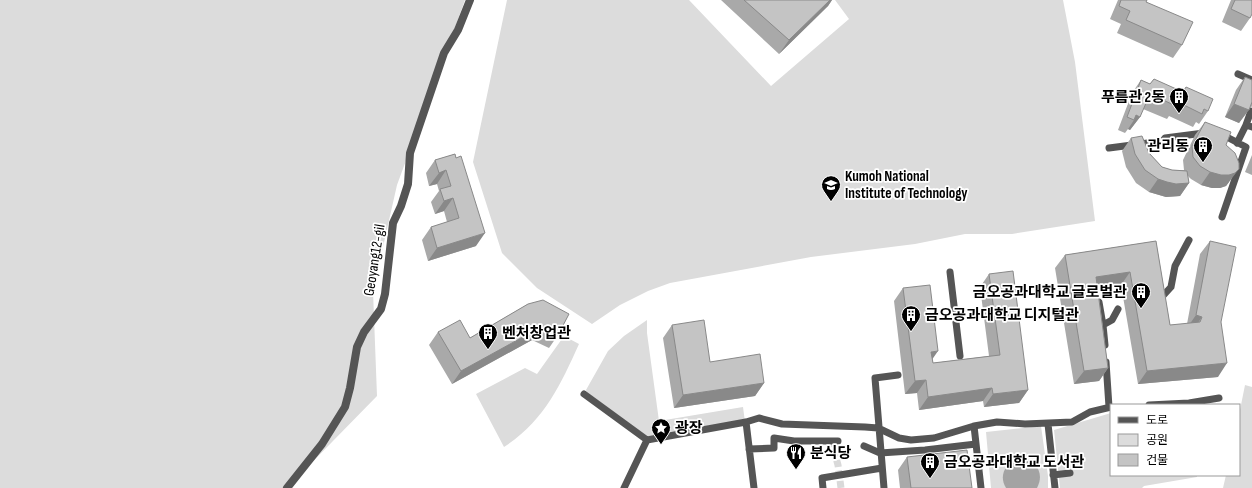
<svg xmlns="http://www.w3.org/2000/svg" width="1252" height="488" font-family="'Sofia Sans Condensed','Noto Sans KR',sans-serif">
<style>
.green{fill:#dcdcdc}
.water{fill:#a3a3a3}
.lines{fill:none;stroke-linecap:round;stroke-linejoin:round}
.pedestrian-tunnel{stroke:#d9d9d9;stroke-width:7;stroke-dasharray:7 3.5;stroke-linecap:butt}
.pedestrian{stroke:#555;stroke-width:7}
.minor{stroke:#555;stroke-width:8}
.wall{fill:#a9a9a9}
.shaded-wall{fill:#898989}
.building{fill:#c4c4c4;stroke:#898989}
.labels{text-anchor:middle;stroke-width:3.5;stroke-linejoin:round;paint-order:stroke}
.poi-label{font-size:15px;font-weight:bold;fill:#000;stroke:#fff;text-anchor:start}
.street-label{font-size:15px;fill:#000;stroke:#fff}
</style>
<rect width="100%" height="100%" fill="#fff"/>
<!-- green -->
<path class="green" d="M0,0h465l-68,185 -24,106 4,105 -90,92h-287z
M507,0h182l82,86 78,-67 -14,-19h228l12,62 20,159 -83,13h-47l-50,10 -104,13 -141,26 -22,8 -28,14 -28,19 -55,-36 -35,-35 -29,-91z
M647,320v13l12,88 84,-14 2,15 -98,15 -60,-45 -1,-2 22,-39 16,-15z
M564,336l15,8c-19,42 -35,77 -75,103l-28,-53 49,-26 12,6z
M1245,385l7,2v101h-29l3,-13h13v-60z
M1111,413v62h86v2l-53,9 -2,2h-82l-6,-58z
M1041,426l7,50v12h-57l-5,-56z"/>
<!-- water -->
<path class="water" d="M1020,458c16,2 25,15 17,30h-31c-8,-13 0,-26 14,-30z"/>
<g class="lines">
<!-- pedestrian-tunnel -->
<path class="pedestrian-tunnel" d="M831,440l7,25 3,23"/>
<!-- pedestrian -->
<path class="pedestrian" d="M1238,74l14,6
M1246,125l5,-14
M1221,134l25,13 -24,70
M1237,143l9,-18 6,2
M1109,148l54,-7 2,-3 39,-5
M950,272l10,84
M1160,299l11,-12 4,-21 14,-26
M1099,302l4,23 2,20
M1103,325l9,-5 6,-11
M1106,362l3,45
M584,394l63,46 99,-18 13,-4 23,6 83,3 13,1 21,10 12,2 23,-2 40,-12 23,-4 28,2 47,-2 18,-10 21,-5
M1149,405l40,-2 30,-5
M746,422l8,66
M1048,424l7,64
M974,426l7,62
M864,446l16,7 45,-3 51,-6
M749,449l25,-1v-10l20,3h44
M1053,475l17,-2
M624,488l23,-48
M823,488l-1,-10 60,-10
M884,488l-9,-110 23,-3"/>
<!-- minor -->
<path class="minor" d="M287,488l35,-44 23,-37 5,-19 7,-41 7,-15 17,-23 4,-15 8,-71 8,-17 7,-22 2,-31 34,-100 14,-23 12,-30"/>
</g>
<!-- wall -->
<path class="wall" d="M721,0h111l-4,6 -49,48z
M1118,0h29l-1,2 36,43 -9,13 -56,-25 4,-9 -11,-5z
M1231,0h21l-2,18 -9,13 -19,-9z
M1245,77l7,3v-1v28l-2,-1 -11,17 -14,-6 11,-27z
M1154,79l54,32 -9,13 -3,-2 -3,5 -24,-11 -2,3 -24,-10 -3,8 -10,13 -2,-1 -3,4 -7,-3 14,-37 9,-13 9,4z
M1205,122l21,23 3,37 -3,4 -6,2h-8l-11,-3 -10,-6 -3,-3 1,7 -9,13 -14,1 -17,-5 -13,-9 -10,-16 -4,-16 9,-13 18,15 13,14 10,3h12l-1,-10 12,-25z
M455,154l21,92 -48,15 -6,-21 9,-13 16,-5 -3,-11 -9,3 -4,-12 8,-11 -2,-7 -8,2 -3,-13 9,-13z
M1252,155v20l-7,-3z
M1156,241l14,84 17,-1 13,-70 10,-13 11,81 -3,55 -80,7 -17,-99 -23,4 10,79 -9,13 -25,3 -19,-116 10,-13z
M989,274l39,116 -9,13 -35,4 -1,-6 -64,9 -2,-17 -12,1 -11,-93 9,-13 29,71 1,4 56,-7 -9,-69z
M528,304l30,31 -9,13 -17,-8 -80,44 -23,-39 9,-13 32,6z
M672,325l38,37 54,21 -9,13 -81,12 -11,-70z
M907,457l65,31h-72l-2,-18z"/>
<!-- shaded-wall -->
<path class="shaded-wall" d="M830,0h2l-4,6 -49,48 10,-14z
M1234,104l15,6 -10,13 -14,-6z
M1136,115l4,2 -10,13 -2,-1 6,-9z
M1239,169l-13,17 -6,2h-8l-11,-3 9,-13z
M446,170l-9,14 -8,2 10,-13z
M1158,179l31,4 -9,13 -14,1 -17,-5z
M453,198l-9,13 -9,3 9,-13z
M485,233l-9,13 -48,15 9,-13z
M1130,272l-9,13 -34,6 9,-14z
M1196,315l6,2 -9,13 -6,-2z
M541,327l-9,13 -80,44 9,-13z
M938,351l-9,13 2,-12z
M1227,363l-9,14 -80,7 9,-13z
M1108,368l-9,13 -25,3 10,-13z
M926,380l-9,13 -12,1 10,-13z
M764,383l-9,13 -81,12 9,-13z
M992,388l-9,13 -64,9 9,-13z
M1028,390l-9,13 -35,4 9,-13z"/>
<!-- building -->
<path class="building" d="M744,0h86l-41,40z
M1121,0h26l-1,2 47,20 -11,23 -56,-25 4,-9 -11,-5z
M1235,0h17v14l-2,4 -19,-9z
M1245,77l7,3v22l-3,8 -15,-6z
M1154,79l29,13 3,-5 27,12 -5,12 -4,-2 -2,5 -24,-12 -2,4 -26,-12 -10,23 -4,-2 -2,5 -7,-3 14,-37 9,4z
M1205,122l26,10 -5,13 9,8 4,10v6l-4,4 -6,2h-8l-11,-3 -10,-6 -7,-9 -1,-11z
M1142,136l7,17 13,14 10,3 15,1 2,12 -13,1 -9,-2 -9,-3 -13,-9 -10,-16 -4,-16z
M455,154l1,4 5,-2 24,77 -48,15 -6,-21 28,-9 -6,-20 -9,3 -4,-12 11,-3 -5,-16 -7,3 -4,-13z
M1156,241l14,84 30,-3 2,-5 -6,-2 14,-74 26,6 -15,75 6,41 -80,8 -17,-99 -34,5 12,91 -24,3 -19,-116z
M1013,271l15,119 -35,4 -1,-6 -64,9 -2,-17 -11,1 -12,-93 27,-3 8,66 -7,1 2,11 67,-8 -11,-81z
M543,300l26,14 -11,21 -17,-8 -80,44 -23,-39 22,-12 10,18 58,-34z
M704,320l6,42 50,-8 4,29 -81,12 -11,-70z
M967,450l5,38h-61l-4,-31z"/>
<!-- icons -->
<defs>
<symbol id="building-pin" viewBox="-11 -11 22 30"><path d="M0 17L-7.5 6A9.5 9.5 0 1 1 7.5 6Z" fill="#000" stroke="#fff"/><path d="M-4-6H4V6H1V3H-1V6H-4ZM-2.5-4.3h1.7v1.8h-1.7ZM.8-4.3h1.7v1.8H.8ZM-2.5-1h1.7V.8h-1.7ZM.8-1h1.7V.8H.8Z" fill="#fff"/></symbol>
<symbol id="university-pin" viewBox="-11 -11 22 30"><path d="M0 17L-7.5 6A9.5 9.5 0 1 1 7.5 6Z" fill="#000" stroke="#fff"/><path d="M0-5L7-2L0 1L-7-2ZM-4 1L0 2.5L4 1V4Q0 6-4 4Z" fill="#fff"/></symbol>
<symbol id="sight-pin" viewBox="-11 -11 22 30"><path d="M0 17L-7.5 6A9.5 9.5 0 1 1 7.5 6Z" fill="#000" stroke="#fff"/><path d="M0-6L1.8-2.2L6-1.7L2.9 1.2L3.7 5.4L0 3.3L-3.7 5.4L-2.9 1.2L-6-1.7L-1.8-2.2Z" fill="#fff"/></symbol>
<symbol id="restaurant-pin" viewBox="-11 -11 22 30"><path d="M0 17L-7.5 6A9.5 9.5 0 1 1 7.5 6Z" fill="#000" stroke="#fff"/><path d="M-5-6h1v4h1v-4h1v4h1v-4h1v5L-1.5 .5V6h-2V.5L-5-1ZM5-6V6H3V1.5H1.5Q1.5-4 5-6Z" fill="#fff"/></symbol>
</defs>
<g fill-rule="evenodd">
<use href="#building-pin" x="1168" y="86" width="22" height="30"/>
<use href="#building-pin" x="1192" y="135" width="22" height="30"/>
<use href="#university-pin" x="820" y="174" width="22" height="30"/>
<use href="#building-pin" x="1130" y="281" width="22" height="30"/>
<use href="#building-pin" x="900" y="304" width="22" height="30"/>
<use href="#building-pin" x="477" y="322" width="22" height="30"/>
<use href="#sight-pin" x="650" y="417" width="22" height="30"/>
<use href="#restaurant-pin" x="785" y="442" width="22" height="30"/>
<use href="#building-pin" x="919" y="451" width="22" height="30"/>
</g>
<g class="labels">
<!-- poi labels -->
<g class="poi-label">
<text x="1165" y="102" text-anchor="end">푸름관 2동</text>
<text x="1189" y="151" text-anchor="end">관리동</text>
<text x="845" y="181">Kumoh National<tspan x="845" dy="17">Institute of Technology</tspan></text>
<text x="1127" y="297" text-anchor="end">금오공과대학교 글로벌관</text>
<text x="925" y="320">금오공과대학교 디지털관</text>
<text x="502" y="338">벤처창업관</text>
<text x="675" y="433">광장</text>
<text x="810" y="458">분식당</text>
<text x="944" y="467">금오공과대학교 도서관</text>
</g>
<!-- street labels -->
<g class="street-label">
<text transform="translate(374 260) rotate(-81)" y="5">Geoyang12-gil</text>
</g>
</g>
<!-- legend -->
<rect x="1110" y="404" width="130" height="72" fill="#ffffff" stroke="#999999"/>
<rect x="1118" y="417" width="20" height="6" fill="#555555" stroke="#999999"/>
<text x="1146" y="424" font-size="12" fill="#000000">도로</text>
<rect x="1118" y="434" width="20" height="12" fill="#dcdcdc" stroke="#999999"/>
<text x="1146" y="444" font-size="12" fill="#000000">공원</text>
<rect x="1118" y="454" width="20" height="12" fill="#c4c4c4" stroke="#999999"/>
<text x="1146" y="464" font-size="12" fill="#000000">건물</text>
</svg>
